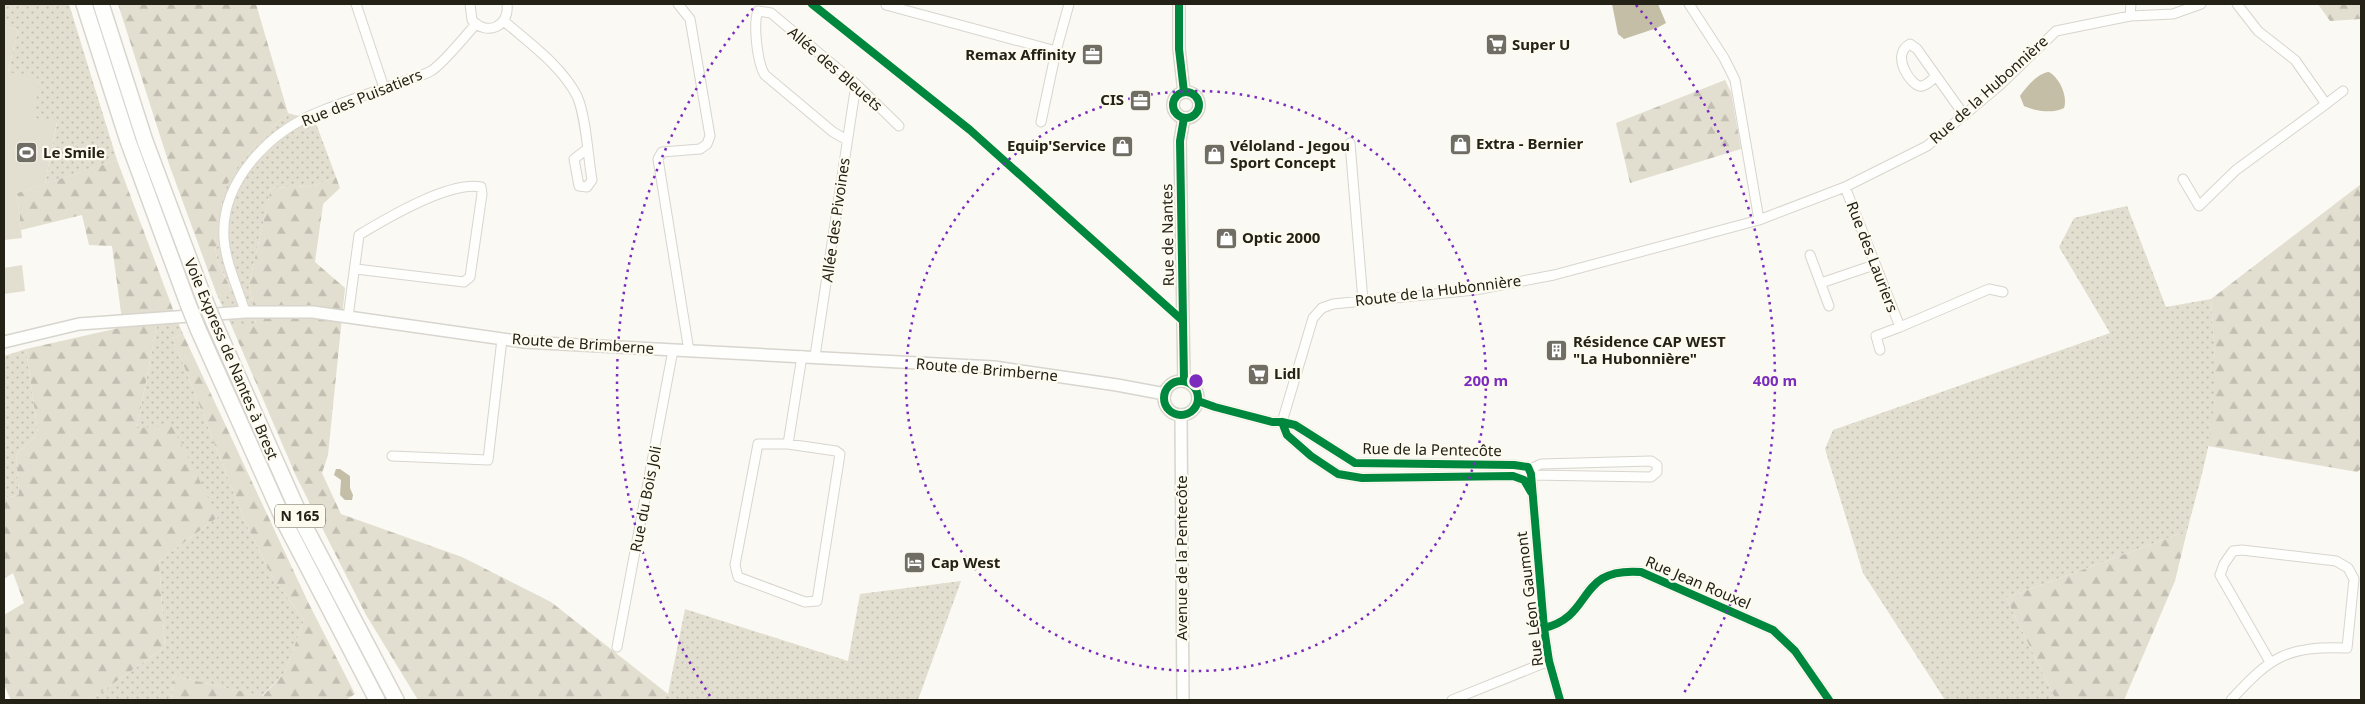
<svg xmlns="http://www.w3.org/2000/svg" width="2365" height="704" font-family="'Noto Sans',sans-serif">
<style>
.green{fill:url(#green-dots)}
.forest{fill:url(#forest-firs)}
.pitch{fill:#e2dfd0}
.water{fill:#c5bea6}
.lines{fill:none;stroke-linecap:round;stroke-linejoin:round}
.street-casing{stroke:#d7d5cd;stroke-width:11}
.secondary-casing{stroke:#d7d5cd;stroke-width:14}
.highway-casing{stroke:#d7d5cd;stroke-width:18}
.street{stroke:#fefefd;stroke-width:9}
.secondary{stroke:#fefefd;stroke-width:11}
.highway{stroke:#fefefd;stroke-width:15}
.highway-bridge-casing{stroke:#d7d5cd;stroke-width:18;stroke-linecap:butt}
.highway-bridge{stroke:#fefefd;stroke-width:15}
.cycleway-casing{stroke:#fdfaf0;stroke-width:11}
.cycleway{stroke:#00873e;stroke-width:8}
.ring{fill:none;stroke:#7b2cbf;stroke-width:2.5;stroke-dasharray:2.5 5}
.labels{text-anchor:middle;stroke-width:4.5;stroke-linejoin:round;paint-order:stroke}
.shield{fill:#fdfaf0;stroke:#656258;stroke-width:1}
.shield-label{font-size:14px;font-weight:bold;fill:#242117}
.poi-label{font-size:15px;font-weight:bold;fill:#242117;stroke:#fdfaf0;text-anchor:start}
.street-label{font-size:15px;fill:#242117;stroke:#fdfaf0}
.centre{fill:#7b2cbf;stroke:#fdfaf0;stroke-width:2.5}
.ring-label{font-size:15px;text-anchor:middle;font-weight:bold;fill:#7b2cbf;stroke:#fdfaf0;stroke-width:4.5;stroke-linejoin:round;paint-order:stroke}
</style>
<defs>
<pattern id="green-dots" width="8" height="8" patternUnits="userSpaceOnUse" patternTransform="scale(1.25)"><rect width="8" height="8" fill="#e2dfd0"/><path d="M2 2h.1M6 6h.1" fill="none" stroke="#c2bfb2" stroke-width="1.8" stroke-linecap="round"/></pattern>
<pattern id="forest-firs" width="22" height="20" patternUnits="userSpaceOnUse" patternTransform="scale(1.25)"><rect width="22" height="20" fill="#e2dfd0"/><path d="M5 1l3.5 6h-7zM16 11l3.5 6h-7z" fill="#c2bfb2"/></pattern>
</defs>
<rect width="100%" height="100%" fill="#faf9f3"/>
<!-- green -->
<path class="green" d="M4,4h65l48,156 -72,24 12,-61 -24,-5 -25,-46 10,-42 -14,-4z
M288,113l27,8 21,56 -23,9 -42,2 -22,96 7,40 -24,3 -15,-32 15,-5 -14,-27 -3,-14c11,-14 4,-33 7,-50 6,-30 43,-66 66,-86z
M2127,206l39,101 45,-8c2,33 6,67 4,100 -3,45 -17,89 -28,132l-181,67 50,102h-111l-82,-127 -38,-124 8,-19 277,-97 -51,-86 15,-29z
M177,320l6,14 -10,4 73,186 27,54 31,42 -19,52 -23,24 -88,-20 -3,24h-77v-3l71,-50 -6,-86 59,-44 -81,-89 20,-104z
M26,349l12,84 -22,22 3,40 -15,3v-142z
M961,581l-43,119h-260l10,-6 17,-85 163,52 12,-67z"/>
<!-- forest -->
<path class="forest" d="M118,4h138l32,109c-23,20 -60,57 -66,87 -3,16 4,35 -7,49l3,14 14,28 -15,4 -47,-128z
M2318,4h43v15l-31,2z
M1725,80l6,12 10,57 -111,34 -14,-60z
M117,160l60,160 -20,4 -20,104 35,-2 46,91 -59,44 6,86 -71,50v3h-83l-7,-15v-70l20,-12 -11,-30 -8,5 -1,-3v-77l15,-3 -3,-40 22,-22 -12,-84 97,-22 -11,-81 -23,-1 -7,-30 -61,15 -4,-37z
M336,177l4,11 -17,16 -8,58 30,26 -17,167 -6,18 19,41 121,43 89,45 117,92 -10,6h-240l-52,-85 -70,-139 -64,-149 24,-4 -7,-39 22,-96 42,-2z
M2361,184v285l-4,3 -149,-26 7,-46v-41l-4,-60z
M183,334l126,270 46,90 -9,6h-175l3,-24 89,20 22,-24 19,-52 -31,-42 -27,-54 -73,-186z
M2187,531l-12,50 -51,119h-68l-50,-102z"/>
<!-- pitch -->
<path class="pitch" d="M4,26l14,4 -10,42 32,7 -7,39 24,4 -12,62 -28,9 5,45 -18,2z
M22,265l3,26 -21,3v-26z"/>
<!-- water -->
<path class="water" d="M1612,4h46l8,19 -9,5 -33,11 -6,-5z
M2049,72c11,6 19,25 15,36 -11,6 -29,3 -40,-2l-4,-10c6,-9 18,-23 29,-24z
M336,469h4l10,7v12l3,7 -1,5h-7l-5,-5 1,-15 -7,-5z"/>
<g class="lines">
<defs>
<path id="street" d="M356,4l28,84
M470,4l2,16c15,17 38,6 35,-16
M678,4l12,15 20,117 -3,8 -7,5 -38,3 -4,7 31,192
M1689,4l35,54 11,22 24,140
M886,5l170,46 13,-47
M2130,16l1,-12
M504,21c25,22 57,44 73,75 9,20 11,61 15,84l-5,7 -8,-1 -5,-27 13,-10
M1935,77c-3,3 -8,8 -13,9 -9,3 -33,-31 -12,-42l7,5 47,66
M2326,104l17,-13
M1041,122l15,-71
M847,140l-14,-8 -68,-57c-8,-12 -12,-52 -7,-64l13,2 85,71 43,42
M1350,143l13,158
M2183,179l16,27 37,-36 90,-66 -31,-44 -37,-29 -21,-27
M1845,187l55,140 89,-38 14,3
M1810,255l19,51
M1821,283l53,-18
M245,312c-7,-24 -19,-48 -21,-73 -4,-58 46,-108 97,-128 26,-10 52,-19 78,-28 11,-4 23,-7 32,-12 12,-7 34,-35 45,-47
M348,317l11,-82c28,-17 90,-54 122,-48l1,7 -12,83 -6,5 -108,-13
M1880,350l-4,-14 24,-9
M815,356l41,-272
M1198,401l17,6 57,15h10l13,3 60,38 159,2 14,2 3,7 13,154 5,33 11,39
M1282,422l31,-104 9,-10 11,-4 142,-14 79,-15 205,-55 86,-33 82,-41 73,-61 56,-54 74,-15 43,-2 28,-10
M1282,422l5,13 24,21 27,18 24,4 151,-2 12,5
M758,444h30l48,7 4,3 -23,147 -12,1 -67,-25 -3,-12z
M788,444l14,-88
M392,456l96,4 14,-121
M1651,461l6,4v7l-6,5 -120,-2 -10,3 9,-9 11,-5z
M1544,628c51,-12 31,-61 97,-56l132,58 22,21 34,49
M617,647l56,-297
M1452,700l97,-39
M2231,700c40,-44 56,-54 116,-52l7,-69 -6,-11 -12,-7 -94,-11 -9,1 -9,13 -4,11 50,87"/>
<path id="secondary" d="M1179,4v45l5,43
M1173 105a13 13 0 1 1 26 0a13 13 0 1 1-26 0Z
M1184,118l-4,23 4,240
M4,342l75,-18 166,-12h68l211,30 470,25 123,18 48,9
M1164 398a17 17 0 1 1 34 0a17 17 0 1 1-34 0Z
M1181,415l2,285"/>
<path id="highway" d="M84,4l44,137 60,163
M101,4l44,137 60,160
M216,327l89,200 91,173
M198,329l87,194 92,177"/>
</defs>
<!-- street casing -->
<use href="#street" class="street-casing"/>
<!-- secondary casing -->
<use href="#secondary" class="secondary-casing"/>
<!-- highway casing -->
<use href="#highway" class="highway-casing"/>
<!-- street -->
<use href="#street" class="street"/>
<!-- secondary -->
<use href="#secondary" class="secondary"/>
<!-- highway -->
<use href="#highway" class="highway"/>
<defs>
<path id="highway-bridge" d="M205,301l11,26
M188,304l10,25"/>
</defs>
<!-- highway-bridge casing -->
<use href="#highway-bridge" class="highway-bridge-casing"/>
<!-- highway-bridge -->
<use href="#highway-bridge" class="highway-bridge"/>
<defs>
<path id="cycleway" d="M812,4l158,126 212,190
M1179,4v45l5,43
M1173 105a13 13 0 1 1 26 0a13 13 0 1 1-26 0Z
M1184,118l-4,23 4,240
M1164 398a17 17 0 1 1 34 0a17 17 0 1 1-34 0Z
M1198,401l17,6 57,15h10l13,3 60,38 159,2 14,2 3,7 13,154 5,33 11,39
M1282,422l5,13 24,21 27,18 24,4 151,-2 11,4 7,12
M1544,628c51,-12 31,-61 97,-56l132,58 22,21 34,49"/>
</defs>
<!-- cycleway casing -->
<use href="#cycleway" class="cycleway-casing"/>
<!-- cycleway -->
<use href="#cycleway" class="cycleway"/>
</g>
<!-- distance rings -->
<g class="ring">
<circle cx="1196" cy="381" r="290"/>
<path d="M710 696A579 579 0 0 1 756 5M1636 5A579 579 0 0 1 1682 696"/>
</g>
<!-- icons -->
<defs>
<symbol id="supermarket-square" viewBox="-11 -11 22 22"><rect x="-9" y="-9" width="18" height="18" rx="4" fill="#6f6d64" stroke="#fdfaf0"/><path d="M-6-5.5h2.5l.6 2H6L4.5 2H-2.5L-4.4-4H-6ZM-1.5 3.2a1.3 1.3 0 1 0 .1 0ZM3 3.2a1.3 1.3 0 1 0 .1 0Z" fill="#fff"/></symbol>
<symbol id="office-square" viewBox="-11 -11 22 22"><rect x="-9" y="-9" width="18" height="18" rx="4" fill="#6f6d64" stroke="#fdfaf0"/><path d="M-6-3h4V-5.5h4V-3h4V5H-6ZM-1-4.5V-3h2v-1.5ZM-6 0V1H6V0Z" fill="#fff"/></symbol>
<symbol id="shop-square" viewBox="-11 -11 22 22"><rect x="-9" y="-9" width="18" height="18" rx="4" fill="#6f6d64" stroke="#fdfaf0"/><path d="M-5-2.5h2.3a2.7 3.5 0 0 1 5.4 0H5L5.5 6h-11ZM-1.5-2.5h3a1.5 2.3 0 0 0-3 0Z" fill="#fff"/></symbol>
<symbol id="stadium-square" viewBox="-11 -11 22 22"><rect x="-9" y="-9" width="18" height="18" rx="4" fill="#6f6d64" stroke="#fdfaf0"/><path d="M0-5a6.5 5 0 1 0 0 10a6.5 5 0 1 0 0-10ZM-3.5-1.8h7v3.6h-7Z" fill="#fff"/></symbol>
<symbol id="building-square" viewBox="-11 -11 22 22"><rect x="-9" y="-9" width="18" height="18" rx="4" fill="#6f6d64" stroke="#fdfaf0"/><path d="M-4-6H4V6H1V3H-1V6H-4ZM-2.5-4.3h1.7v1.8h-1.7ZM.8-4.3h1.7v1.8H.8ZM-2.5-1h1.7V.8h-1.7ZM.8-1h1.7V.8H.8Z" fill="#fff"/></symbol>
<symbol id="hotel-square" viewBox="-11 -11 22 22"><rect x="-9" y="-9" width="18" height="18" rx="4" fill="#6f6d64" stroke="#fdfaf0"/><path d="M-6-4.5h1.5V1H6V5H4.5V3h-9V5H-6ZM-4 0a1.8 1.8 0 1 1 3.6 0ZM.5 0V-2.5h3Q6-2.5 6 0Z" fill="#fff"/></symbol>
</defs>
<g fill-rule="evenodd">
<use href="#supermarket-square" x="1484" y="32" width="25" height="25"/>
<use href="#office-square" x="1080" y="42" width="25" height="25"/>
<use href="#office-square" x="1128" y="88" width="25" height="25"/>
<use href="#shop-square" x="1448" y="132" width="25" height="25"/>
<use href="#shop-square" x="1110" y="134" width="25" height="25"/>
<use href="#stadium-square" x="14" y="140" width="25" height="25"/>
<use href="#shop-square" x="1202" y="142" width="25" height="25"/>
<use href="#shop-square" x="1214" y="226" width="25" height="25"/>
<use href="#building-square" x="1544" y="338" width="25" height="25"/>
<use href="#supermarket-square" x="1246" y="362" width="25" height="25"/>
<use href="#hotel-square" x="902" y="550" width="25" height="25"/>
</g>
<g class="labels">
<!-- shield labels -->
<rect class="shield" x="275" y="504.5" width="50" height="23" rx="4"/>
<g class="shield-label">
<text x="300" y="521">N 165</text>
</g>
<!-- poi labels -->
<g class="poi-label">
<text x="1512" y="50">Super U</text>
<text x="1076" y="60" text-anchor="end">Remax Affinity</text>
<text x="1124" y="105" text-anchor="end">CIS</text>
<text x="1476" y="149">Extra - Bernier</text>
<text x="1106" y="151" text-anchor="end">Equip'Service</text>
<text x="1230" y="151">Véloland - Jegou<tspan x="1230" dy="17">Sport Concept</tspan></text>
<text x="43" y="158">Le Smile</text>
<text x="1242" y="243">Optic 2000</text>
<text x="1573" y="347">Résidence CAP WEST<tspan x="1573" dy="17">"La Hubonnière"</tspan></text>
<text x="1274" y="379">Lidl</text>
<text x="931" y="568">Cap West</text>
</g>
<!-- street labels -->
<g class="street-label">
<text transform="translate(835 69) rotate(41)" y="5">Allée des Bleuets</text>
<text transform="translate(1989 90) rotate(-42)" y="5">Rue de la Hubonnière</text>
<text transform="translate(362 98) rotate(-22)" y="5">Rue des Puisatiers</text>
<text transform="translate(836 220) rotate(-82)" y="5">Allée des Pivoines</text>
<text transform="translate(1168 235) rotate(-91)" y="5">Rue de Nantes</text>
<text transform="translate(1872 257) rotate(69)" y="5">Rue des Lauriers</text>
<text transform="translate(1438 291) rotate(-7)" y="5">Route de la Hubonnière</text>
<text transform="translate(583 344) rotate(4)" y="5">Route de Brimberne</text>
<text transform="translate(231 359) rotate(67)" y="5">Voie Express de Nantes à Brest</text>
<text transform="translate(987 370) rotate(5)" y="5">Route de Brimberne</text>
<text transform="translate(1432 450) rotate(1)" y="5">Rue de la Pentecôte</text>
<text transform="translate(646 499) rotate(-79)" y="5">Rue du Bois Joli</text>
<text transform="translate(1182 558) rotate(-90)" y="5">Avenue de la Pentecôte</text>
<text transform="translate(1698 583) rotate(23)" y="5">Rue Jean Rouxel</text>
<text transform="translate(1530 599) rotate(-97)" y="5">Rue Léon Gaumont</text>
</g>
</g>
<circle cx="1196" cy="381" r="8" class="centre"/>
<g class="ring-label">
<text x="1486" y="386">200 m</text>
<text x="1775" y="386">400 m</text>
</g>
<!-- border -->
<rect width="2365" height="704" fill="none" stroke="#242117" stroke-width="10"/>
</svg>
